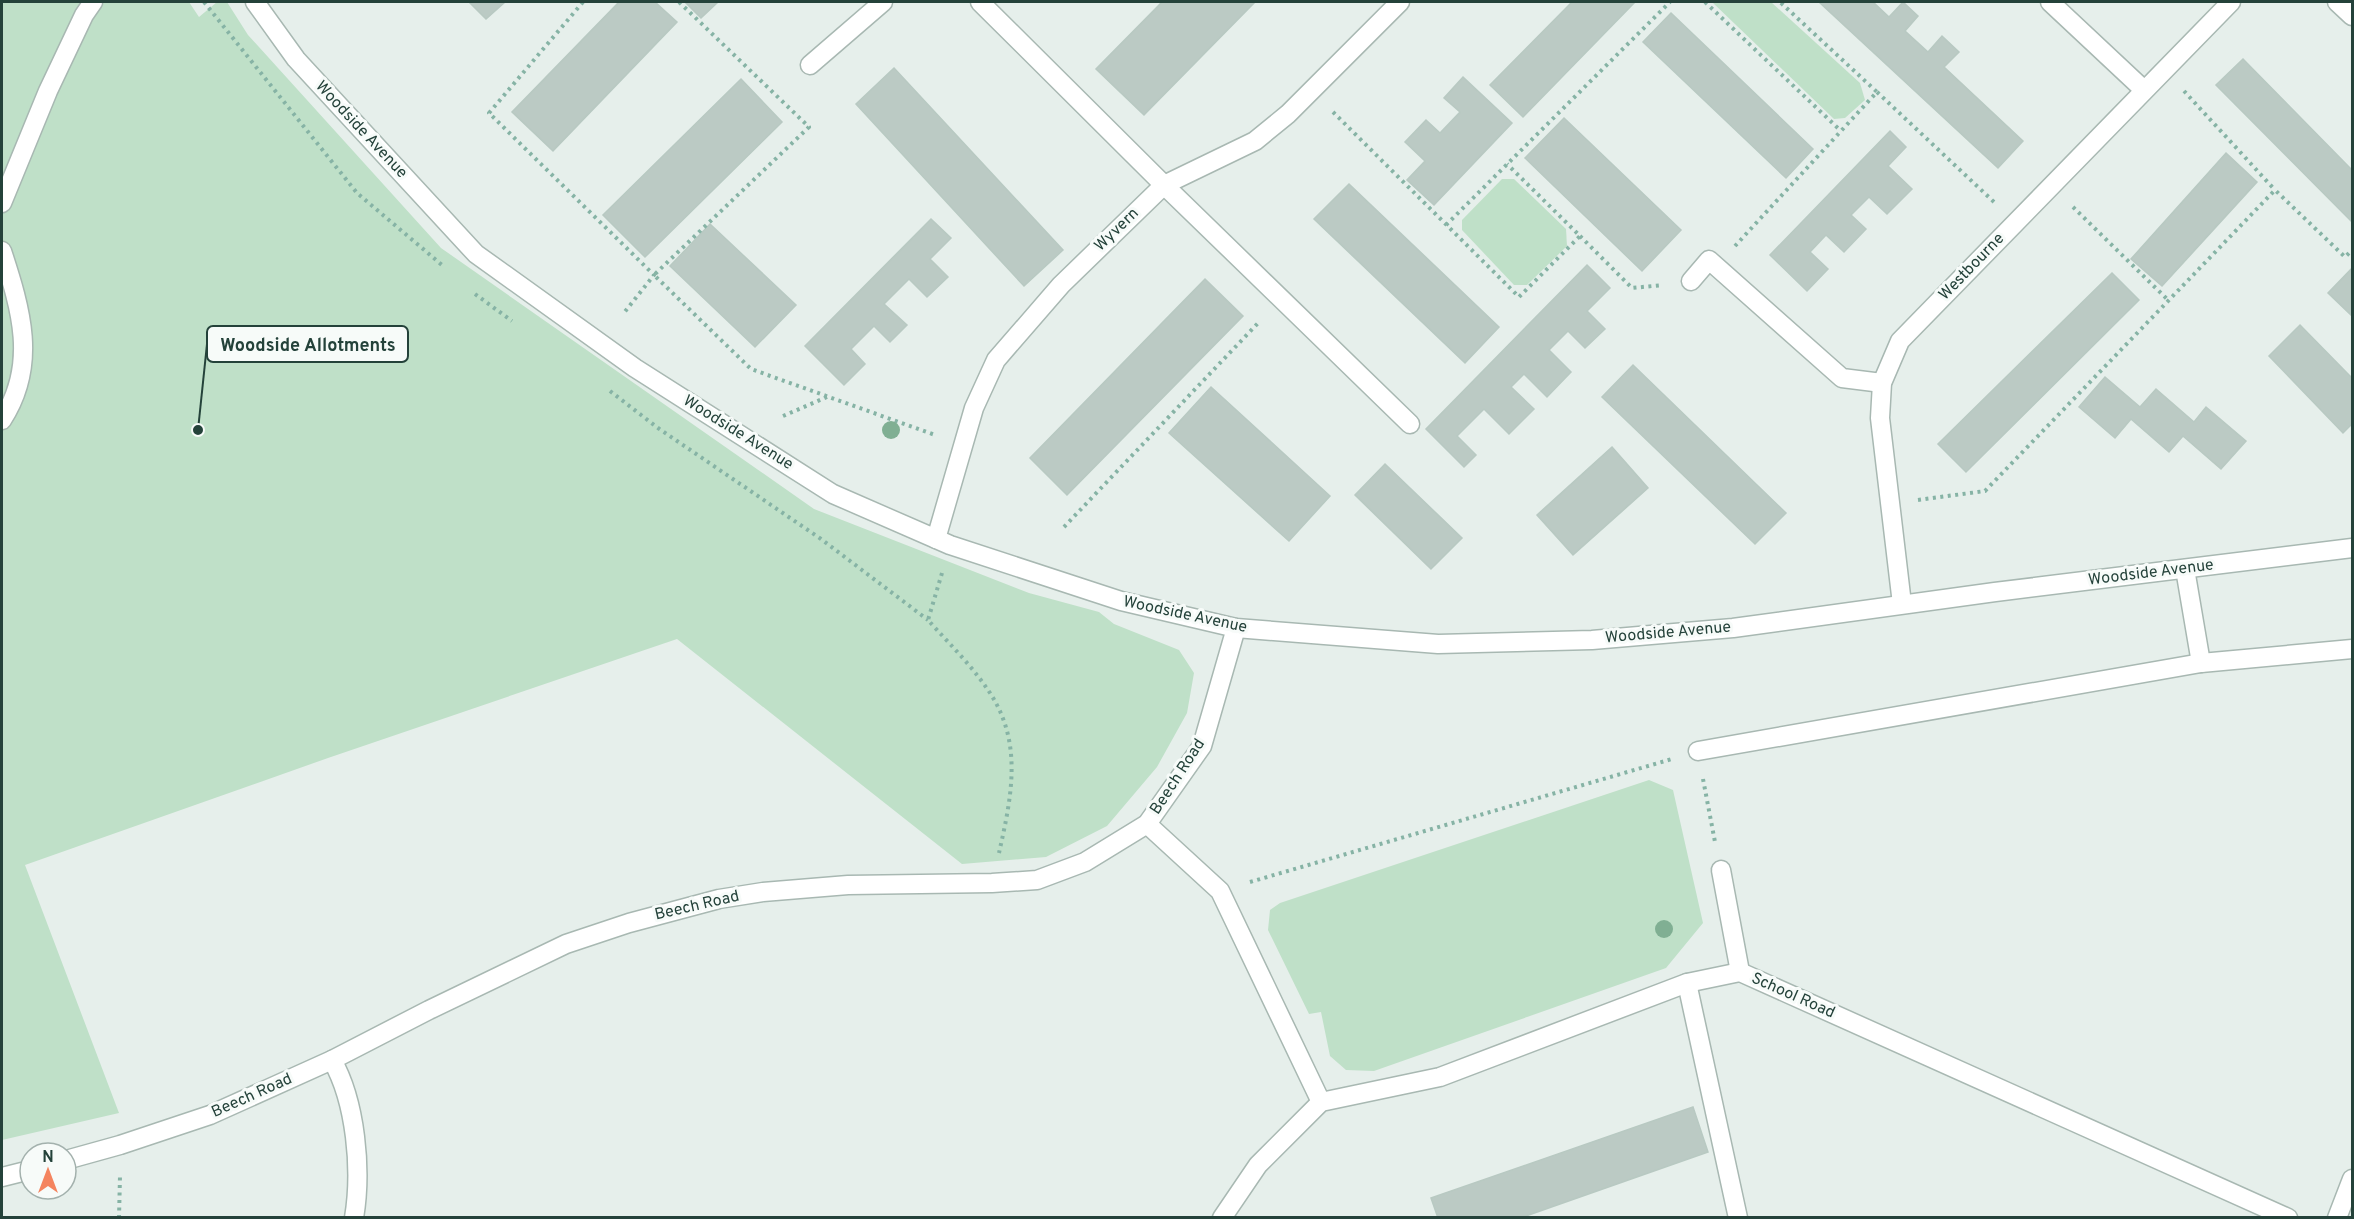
<svg xmlns="http://www.w3.org/2000/svg" width="2354" height="1219" font-family="Overpass,sans-serif">
	<style>
		.green { fill: #bfe0c8 }
		.building { fill: #bbcac4; stroke: #b8c9c2; stroke-width: 1.5 }
		.lines { fill: none; stroke-linecap: round; stroke-linejoin: round }
		.service-casing { stroke: #a8b8b2; stroke-width: 21 }
		.minor-casing { stroke: #a8b8b2; stroke-width: 21 }
		.tertiary-casing { stroke: #a8b8b2; stroke-width: 21 }
		.path { stroke: #86b3a5; stroke-width: 4; stroke-dasharray: 3 4.5; stroke-linecap: butt }
		.service { stroke: #fff; stroke-width: 18 }
		.minor { stroke: #fff; stroke-width: 18 }
		.tertiary { stroke: #fff; stroke-width: 18 }
		.tree { fill: #80af93 }
		.labels { text-anchor: middle; dominant-baseline: central; stroke-width: 6; stroke-linejoin: round; paint-order: stroke }
		.street-label { font-size: 16px; fill: #24423a; stroke: #f7fbf9 }
		.leader { fill: none; stroke: #24423a; stroke-width: 2 }
		.callout-dot { fill: #24423a; stroke: #f7fbf9; stroke-width: 2 }
		.callout { fill: #f7fbf9; stroke: #24423a; stroke-width: 2 }
		.callout-label { font-size: 18px; text-anchor: middle; font-weight: bold; fill: #24423a }
	</style>
	<rect width="100%" height="100%" fill="#e6efeb"/>
	<g class="green">
		<path d="M2 2H189L199 17 217 2H227L248 35 441 248 814 509 1029 593 1099 612 1114 624 1179 650 1194 673 1187 713 1157 767 1107 826 1046 857 962 864 677 639 328 758 25 865 119 1113 2 1140Z"/>
		<path d="M1712 2H1771L1860 83 1865 100 1845 118 1834 119Z"/>
		<path d="M1502 179H1514L1566 229 1567 246 1527 285H1514L1462 230V220Z"/>
		<path d="M1649 780 1673 790 1703 923 1666 968 1374 1071 1346 1070 1330 1056 1321 1012 1309 1014 1268 930 1270 910 1280 903Z"/>
	</g>
	<g class="building">
		<path d="M469 2H505L486 19Z"/>
		<path d="M619 2H655L677 22 553 151 512 112Z"/>
		<path d="M685 2H718L701 18Z"/>
		<path d="M1162 2H1255L1144 115 1096 69Z"/>
		<path d="M1572 2H1635L1523 117 1490 85Z"/>
		<path d="M1819 2H1873L1889 17 1903 2 1918 16 1905 31 1928 52 1942 36 1959 52 1944 67 2023 141 1998 168Z"/>
		<path d="M1671 13 1813 149 1786 178 1643 42Z"/>
		<path d="M2243 59 2352 170V222L2216 85Z"/>
		<path d="M894 68 1063 250 1024 286 856 104Z"/>
		<path d="M1463 77 1512 123 1434 205 1407 180 1425 161 1405 142 1426 120 1440 133 1460 112 1444 98Z"/>
		<path d="M741 79 782 122 645 257 603 215Z"/>
		<path d="M1564 118 1681 230 1642 271 1525 158Z"/>
		<path d="M1890 131 1906 147 1888 166 1912 189 1887 214 1869 197 1851 215 1866 229 1844 252 1826 235 1810 252 1828 269 1807 291 1770 255Z"/>
		<path d="M2226 153 2257 182 2162 286 2131 259Z"/>
		<path d="M1349 184 1499 327 1465 363 1314 219Z"/>
		<path d="M931 219 951 238 930 259 948 277 927 297 909 279 884 304 907 325 890 342 874 326 851 349 865 364 844 385 805 346Z"/>
		<path d="M710 224 796 305 755 347 670 266Z"/>
		<path d="M1587 265 1610 288 1587 311 1605 329 1585 348 1568 331 1549 350 1571 372 1547 397 1524 374 1511 387 1534 409 1509 434 1484 409 1457 436 1476 455 1464 467 1426 429Z"/>
		<path d="M2352 268V316L2328 293Z"/>
		<path d="M2112 273 2139 300 1966 472 1938 444Z"/>
		<path d="M1205 279 1243 316 1067 495 1030 458Z"/>
		<path d="M2300 325 2352 378V424L2343 433 2269 356Z"/>
		<path d="M1633 365 1786 513 1755 544 1602 397Z"/>
		<path d="M2105 377 2140 407 2156 389 2194 422 2206 407 2246 441 2221 469 2183 436 2169 452 2131 419 2115 438 2079 407Z"/>
		<path d="M1211 387 1330 496 1289 541 1169 433Z"/>
		<path d="M1612 447 1648 488 1573 555 1537 515Z"/>
		<path d="M1385 464 1462 538 1431 569 1355 495Z"/>
		<path d="M1693 1107 1708 1152 1520 1218H1438L1431 1198Z"/>
	</g>
	<g class="lines">
		<g class="service-casing">
			<g id="service">
				<path d="M2 203 48 91 84 15 93 2"/>
				<path d="M2 251C21 309 38 365 2 420"/>
				<path d="M1687 983 1738 1218"/>
				<path d="M2337 1218 2352 1179"/>
			</g>
		</g>
		<g class="minor-casing">
			<g id="minor">
				<path d="M980 2 1164 185 1410 424"/>
				<path d="M2050 2 2144 90"/>
				<path d="M2337 2 2352 16"/>
				<path d="M810 65 883 2"/>
				<path d="M1691 281 1709 260 1842 378 1882 383"/>
				<path d="M936 539 974 408 996 360 1061 285 1164 185 1255 141 1288 114 1400 2"/>
				<path d="M2185 569 2201 663"/>
				<path d="M1902 604 1880 418 1882 383 1900 341 2231 2"/>
				<path d="M1698 751 2201 663 2352 649"/>
				<path d="M1147 824 1220 891 1321 1102"/>
				<path d="M1721 870 1740 972"/>
				<path d="M332 1060C356 1102 362 1170 354 1218"/>
				<path d="M66 1160 120 1145 210 1115 332 1060 429 1010 566 944 629 923 719 899 763 892 848 885 992 883 1037 880 1085 862 1147 824 1202 746 1236 628"/>
				<path d="M2 1177 30 1170"/>
				<path d="M1222 1218 1258 1165 1321 1102 1440 1077 1687 983 1740 972 2288 1218"/>
			</g>
		</g>
		<g class="tertiary-casing">
			<path id="tertiary" d="M255 2 296 59 476 254 635 368 833 494 950 545 1121 601 1236 628 1438 644 1592 640 1733 628 1995 592 2352 548"/>
		</g>
		<g class="path">
			<path d="M204 2 357 193 442 265"/>
			<path d="M583 2 489 113 654 275 623 314"/>
			<path d="M679 2 809 127 654 275 751 369 935 435"/>
			<path d="M1705 2 1841 131"/>
			<path d="M2184 91 2275 190"/>
			<path d="M1877 92 1994 202"/>
			<path d="M1333 112 1519 297 1580 236 1507 164"/>
			<path d="M2073 207 2168 300"/>
			<path d="M1446 225 1670 2"/>
			<path d="M1580 236 1632 288 1663 285"/>
			<path d="M1735 246 1877 92 1780 2"/>
			<path d="M475 294 512 321"/>
			<path d="M610 391 658 428 821 539 928 620"/>
			<path d="M783 416 827 397"/>
			<path d="M1918 500 1985 491 2275 190 2345 257 2352 250"/>
			<path d="M1064 527 1260 321"/>
			<path d="M942 573 928 620C952 647 989 682 1002 716 1020 760 1009 808 999 853"/>
			<path d="M1703 779 1715 842"/>
			<path d="M1250 882 1672 759"/>
			<path d="M119 1218 120 1176"/>
		</g>
		<use href="#service" class="service"/>
		<use href="#minor" class="minor"/>
		<use href="#tertiary" class="tertiary"/>
	</g>
	<g class="tree">
		<circle cx="891" cy="430" r="9"/>
		<circle cx="1664" cy="929" r="9"/>
	</g>
	<g class="labels">
		<g class="street-label">
			<text transform="translate(361 130) rotate(47)">Woodside Avenue</text>
			<text transform="translate(1117 230) rotate(-44)">Wyvern</text>
			<text transform="translate(1972 267) rotate(-46)">Westbourne</text>
			<text transform="translate(738 433) rotate(32)">Woodside Avenue</text>
			<text transform="translate(2151 573) rotate(-7)">Woodside Avenue</text>
			<text transform="translate(1185 615) rotate(12)">Woodside Avenue</text>
			<text transform="translate(1668 633) rotate(-5)">Woodside Avenue</text>
			<text transform="translate(1178 777) rotate(-57)">Beech Road</text>
			<text transform="translate(697 906) rotate(-13)">Beech Road</text>
			<text transform="translate(1793 996) rotate(24)">School Road</text>
			<text transform="translate(252 1096) rotate(-24)">Beech Road</text>
		</g>
	</g>
	<path class="leader" d="M198 430L207 344"/>
	<circle class="callout-dot" cx="198" cy="430" r="6"/>
	<rect class="callout" x="207" y="326" width="201" height="36" rx="6"/>
	<g class="callout-label">
		<text x="308" y="351">Woodside Allotments</text>
	</g>
	<rect width="2354" height="1219" fill="none" stroke="#24423a" stroke-width="6"/>
	<g transform="translate(48 1171)"><circle r="28" fill="#f7fbf9" stroke="#a3b1ad" stroke-width="1.5"/>
	<path d="M0-4.5L10 22L0 15L-10 22Z" fill="#f4845f"/>
	<text y="-9" font-size="16" font-weight="bold" text-anchor="middle" fill="#24423a">N</text>
	</g>
</svg>
